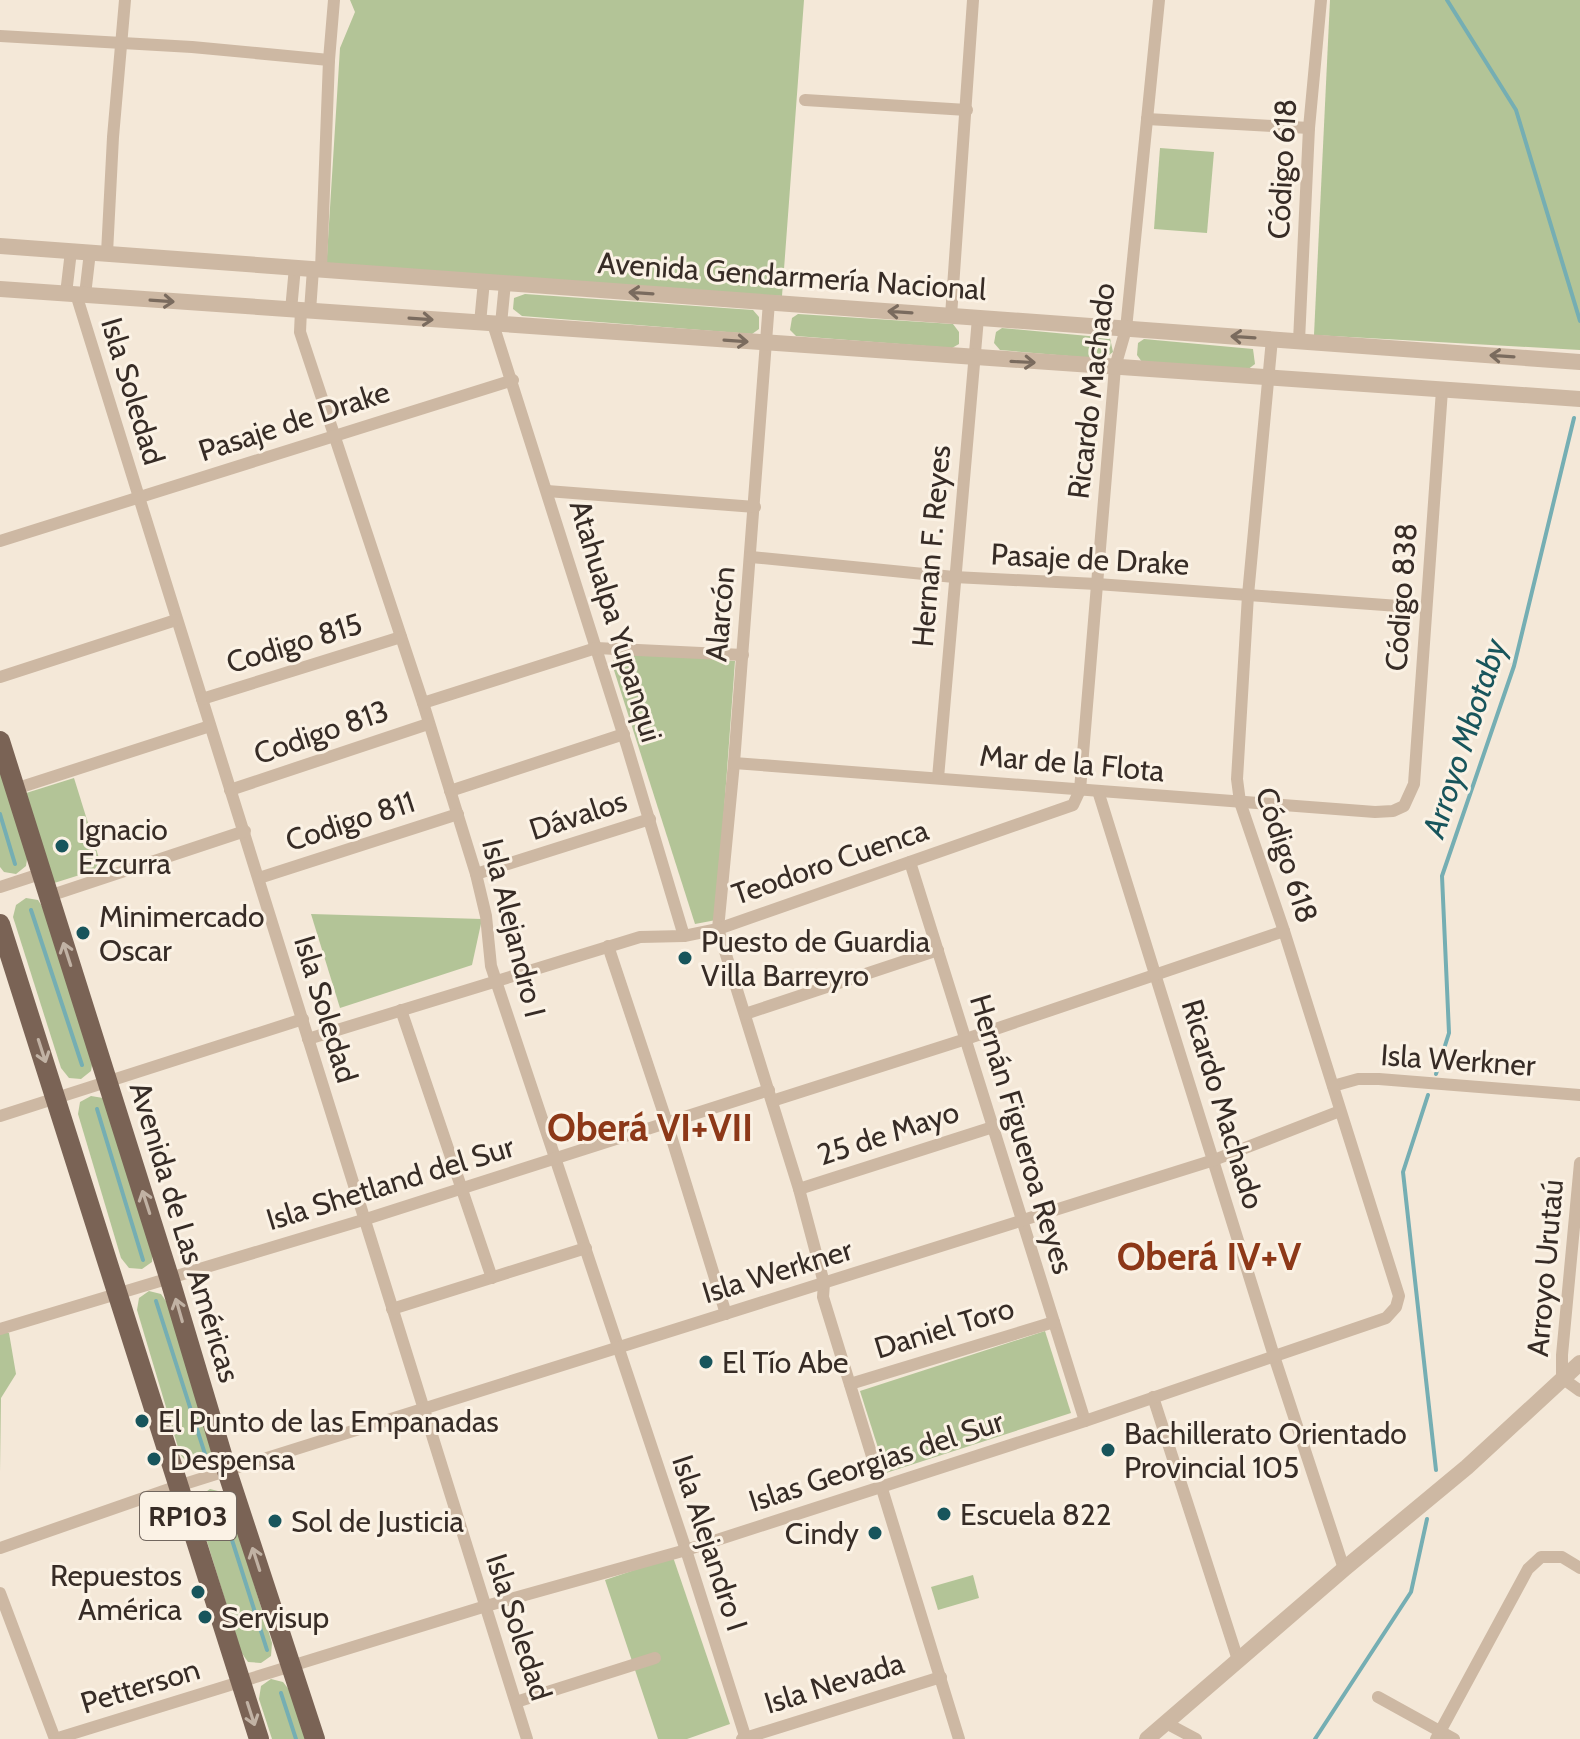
<svg xmlns="http://www.w3.org/2000/svg" width="1580" height="1739" font-family="Cabin,sans-serif">
	<style>
		.green { fill: #b3c497 }
		.lines { fill: none; stroke-linecap: round; stroke-linejoin: round }
		.stream { stroke: #75aeb3; stroke-width: 4 }
		.minor { stroke: #cdb8a3; stroke-width: 12 }
		.tertiary { stroke: #cdb8a3; stroke-width: 16 }
		.primary { stroke: #7a6355; stroke-width: 20 }
		.oneway { stroke: #7a6b5e }
		.oneway2 { stroke: #c1b2a4 }
		.poi-dot { fill: #18555c; stroke: #fbf2e5; stroke-width: 3 }
		.labels { text-anchor: middle; dominant-baseline: central; stroke-width: 6; stroke-linejoin: round; paint-order: stroke }
		.shield { fill: #fbf2e5; stroke: #72675f; stroke-width: 2 }
		.shield-label { font-size: 28px; font-weight: bold; fill: #372c26 }
		.street-label { font-size: 30px; fill: #372c26; stroke: #fbf2e5 }
		.poi-label { font-size: 30px; fill: #372c26; stroke: #fbf2e5; text-anchor: start }
		.water-label { font-size: 32px; font-style: italic; fill: #18555c; stroke: #fbf2e5 }
		.district-label { font-size: 38px; font-weight: bold; fill: #8d3818; stroke: #fbf2e5 }
	</style>
	<rect width="100%" height="100%" fill="#f4e8d8"/>
	<g class="green">
		<path d="M350 0H804L782 296 326 272 340 48 355 12Z"/>
		<path d="M1330 0H1580V350L1314 335Z"/>
		<path d="M1160 148 1214 152 1207 233 1154 229Z"/>
		<path d="M525 294 753 310 759 317V329L752 334 522 316 513 309 514 298Z"/>
		<path d="M798 314 953 324 959 332V344L952 348 796 336 790 330 792 318Z"/>
		<path d="M1002 328 1110 338 1113 352 1104 359 1000 350 994 343 996 332Z"/>
		<path d="M1144 339 1253 349 1255 364 1247 370 1142 362 1137 355 1138 343Z"/>
		<path d="M618 651 735 661 716 920 695 924 612 664Z"/>
		<path d="M0 763 28 853 26 866 16 874 4 872 0 867Z"/>
		<path d="M74 778 102 868 51 884 23 794Z"/>
		<path d="M26 898 38 900 45 911 93 1059 91 1071 81 1079 69 1078 61 1068 13 917 16 905Z"/>
		<path d="M311 914 482 919 472 965 340 1008Z"/>
		<path d="M91 1096 103 1098 153 1249 152 1262 142 1269 129 1268 121 1258 78 1114 80 1102Z"/>
		<path d="M149 1291 161 1294 168 1304 212 1445 210 1458 200 1465 188 1464 180 1454 137 1310 139 1298Z"/>
		<path d="M1045 1331 1071 1413 886 1473 860 1391Z"/>
		<path d="M0 1332 9 1333 16 1374 1 1398 0 1472Z"/>
		<path d="M210 1489 222 1492 229 1502 272 1643 271 1656 261 1663 248 1662 241 1652 197 1509 200 1496Z"/>
		<path d="M673 1557 730 1724 687 1739H658L605 1580Z"/>
		<path d="M973 1575 979 1598 938 1610 931 1587Z"/>
		<path d="M271 1679 283 1682 291 1692 306 1739H272L259 1699 261 1686Z"/>
	</g>
	<g class="lines">
		<g class="stream">
			<path d="M1447 0 1516 110 1580 321"/>
			<path d="M0 814 15 864"/>
			<path d="M31 910 82 1065"/>
			<path d="M1436 1074 1449 1033 1442 876 1514 666 1574 418"/>
			<path d="M1428 1095 1403 1172 1436 1470"/>
			<path d="M97 1109 143 1260"/>
			<path d="M156 1301 205 1454"/>
			<path d="M218 1496 267 1650"/>
			<path d="M281 1693 296 1739"/>
			<path d="M1315 1739 1411 1592 1427 1519"/>
		</g>
		<g class="minor">
			<path d="M0 36 192 47 329 60 321 269"/>
			<path d="M329 60 334 0"/>
			<path d="M805 100 967 110"/>
			<path d="M1147 119 1309 128"/>
			<path d="M107 253 113 137 125 0"/>
			<path d="M66 294 71 251"/>
			<path d="M76 294C225 776 377 1257 527 1739"/>
			<path d="M85 295 90 252"/>
			<path d="M769 302 734 763 718 929 799 1189 824 1283 823 1297 959 1739"/>
			<path d="M291 310 295 267"/>
			<path d="M301 310 300 332 423 703 476 874 486 916 491 966 686 1550 746 1739"/>
			<path d="M310 311 313 269"/>
			<path d="M951 316 973 0"/>
			<path d="M480 323 484 281"/>
			<path d="M493 324 627 746 684 936"/>
			<path d="M501 324 505 283"/>
			<path d="M1299 341 1309 128 1321 0"/>
			<path d="M547 491 755 507"/>
			<path d="M0 541 513 380"/>
			<path d="M751 557 954 577 1097 584 1426 608"/>
			<path d="M0 677 176 620"/>
			<path d="M202 699 401 637"/>
			<path d="M423 703 596 648 743 655"/>
			<path d="M734 763 1375 812 1393 811 1404 806 1414 784 1442 390"/>
			<path d="M938 778 978 318"/>
			<path d="M15 789 210 726"/>
			<path d="M230 790 428 724"/>
			<path d="M450 791 624 734"/>
			<path d="M1098 791 1274 1356 1344 1569"/>
			<path d="M910 862 1085 1421"/>
			<path d="M476 874 650 819"/>
			<path d="M259 878 458 814"/>
			<path d="M0 887 40 874"/>
			<path d="M49 896 245 831"/>
			<path d="M608 946 667 1123 726 1314"/>
			<path d="M401 1010 492 1278"/>
			<path d="M745 1014 938 950"/>
			<path d="M308 1039 640 937 684 936 718 929 1073 805 1080 790 1115 367 1126 329 1159 0"/>
			<path d="M1333 1086 1358 1079H1379L1580 1095"/>
			<path d="M772 1101 966 1039 1284 931"/>
			<path d="M0 1116 303 1019"/>
			<path d="M1580 1163 1562 1355V1378L1580 1391"/>
			<path d="M799 1189 993 1127"/>
			<path d="M392 1309 586 1248"/>
			<path d="M0 1329 363 1220 769 1090"/>
			<path d="M850 1384 1054 1322"/>
			<path d="M1153 1397 1238 1660"/>
			<path d="M0 1548 178 1486 1214 1160 1340 1111"/>
			<path d="M0 1593 55 1739"/>
			<path d="M1378 1697 1454 1739"/>
			<path d="M516 1702 655 1658"/>
			<path d="M1166 1723 1196 1739"/>
			<path d="M55 1739 486 1606 686 1550 1085 1421 1386 1318 1396 1307 1399 1296 1284 931 1240 802 1237 779 1248 595 1272 339"/>
			<path d="M742 1739 941 1677"/>
			<path d="M1436 1739 1528 1569 1541 1557H1562L1580 1568"/>
		</g>
		<g class="tertiary">
			<path d="M0 246 1580 362"/>
			<path d="M0 289 1580 399"/>
			<path d="M1147 1739 1344 1569 1467 1467 1580 1363"/>
		</g>
		<g class="primary">
			<path d="M0 741 169 1277 227 1471 315 1739"/>
			<path d="M0 924 259 1739"/>
		</g>
	</g>
	<defs><path id="oneway-shaft" d="M-6 0H5M1.5-3L5.5 0L1.5 3" fill="none" stroke-width="1.6" stroke-linecap="round" stroke-linejoin="round" transform="scale(2)"/></defs>
	<g class="oneway">
		<use href="#oneway-shaft" transform="translate(641 293) rotate(-176)"/>
		<use href="#oneway-shaft" transform="translate(162 301) rotate(4)"/>
		<use href="#oneway-shaft" transform="translate(900 312) rotate(-176)"/>
		<use href="#oneway-shaft" transform="translate(421 319) rotate(4)"/>
		<use href="#oneway-shaft" transform="translate(1243 337) rotate(-176)"/>
		<use href="#oneway-shaft" transform="translate(736 341) rotate(4)"/>
		<use href="#oneway-shaft" transform="translate(1502 356) rotate(-176)"/>
		<use href="#oneway-shaft" transform="translate(1023 362) rotate(3)"/>
	</g>
	<g class="oneway2">
		<use href="#oneway-shaft" transform="translate(67 954) rotate(-108)"/>
		<use href="#oneway-shaft" transform="translate(42 1051) rotate(72)"/>
		<use href="#oneway-shaft" transform="translate(146 1202) rotate(-108)"/>
		<use href="#oneway-shaft" transform="translate(179 1310) rotate(-106)"/>
		<use href="#oneway-shaft" transform="translate(256 1559) rotate(-108)"/>
		<use href="#oneway-shaft" transform="translate(251 1714) rotate(72)"/>
	</g>
	<g class="poi-dot">
		<circle cx="62" cy="846" r="8"/>
		<circle cx="83" cy="933" r="8"/>
		<circle cx="685" cy="958" r="8"/>
		<circle cx="706" cy="1362" r="8"/>
		<circle cx="142" cy="1421" r="8"/>
		<circle cx="1108" cy="1450" r="8"/>
		<circle cx="154" cy="1459" r="8"/>
		<circle cx="944" cy="1514" r="8"/>
		<circle cx="275" cy="1521" r="8"/>
		<circle cx="875" cy="1533" r="8"/>
		<circle cx="198" cy="1592" r="8"/>
		<circle cx="205" cy="1617" r="8"/>
	</g>
	<g class="labels">
		<rect class="shield" x="140" y="1492" width="96" height="48" rx="6"/>
		<g class="shield-label">
			<text x="188" y="1516">RP103</text>
		</g>
		<g class="street-label">
			<text transform="translate(1282 169) rotate(-87)">Código 618</text>
			<text transform="translate(792 276) rotate(4)">Avenida Gendarmería Nacional</text>
			<text transform="translate(133 391) rotate(73)">Isla Soledad</text>
			<text transform="translate(1091 391) rotate(-83)">Ricardo Machado</text>
			<text transform="translate(294 421) rotate(-18)">Pasaje de Drake</text>
			<text transform="translate(931 546) rotate(-85)">Hernan F. Reyes</text>
			<text transform="translate(1090 559) rotate(3)">Pasaje de Drake</text>
			<text transform="translate(1401 597) rotate(-86)">Código 838</text>
			<text transform="translate(720 614) rotate(-85)">Alarcón</text>
			<text transform="translate(616 621) rotate(73)">Atahualpa Yupanqui</text>
			<text transform="translate(294 643) rotate(-17)">Codigo 815</text>
			<text transform="translate(321 732) rotate(-19)">Codigo 813</text>
			<text transform="translate(1072 763) rotate(5)">Mar de la Flota</text>
			<text transform="translate(578 815) rotate(-18)">Dávalos</text>
			<text transform="translate(350 821) rotate(-18)">Codigo 811</text>
			<text transform="translate(1287 855) rotate(72)">Código 618</text>
			<text transform="translate(830 862) rotate(-19)">Teodoro Cuenca</text>
			<text transform="translate(514 928) rotate(76)">Isla Alejandro I</text>
			<text transform="translate(326 1009) rotate(73)">Isla Soledad</text>
			<text transform="translate(1458 1060) rotate(4)">Isla Werkner</text>
			<text transform="translate(1223 1104) rotate(73)">Ricardo Machado</text>
			<text transform="translate(888 1133) rotate(-18)">25 de Mayo</text>
			<text transform="translate(1022 1134) rotate(73)">Hernán Figueroa Reyes</text>
			<text transform="translate(390 1183) rotate(-17)">Isla Shetland del Sur</text>
			<text transform="translate(185 1232) rotate(73)">Avenida de Las Américas</text>
			<text transform="translate(1545 1268) rotate(-85)">Arroyo Urutaú</text>
			<text transform="translate(777 1271) rotate(-17)">Isla Werkner</text>
			<text transform="translate(944 1328) rotate(-17)">Daniel Toro</text>
			<text transform="translate(876 1461) rotate(-18)">Islas Georgias del Sur</text>
			<text transform="translate(710 1543) rotate(72)">Isla Alejandro I</text>
			<text transform="translate(519 1627) rotate(72)">Isla Soledad</text>
			<text transform="translate(834 1683) rotate(-17)">Isla Nevada</text>
			<text transform="translate(140 1686) rotate(-17)">Petterson</text>
		</g>
		<g class="poi-label">
			<text x="78" y="829">Ignacio<tspan x="78" dy="34">Ezcurra</tspan></text>
			<text x="99" y="916">Minimercado<tspan x="99" dy="34">Oscar</tspan></text>
			<text x="701" y="941">Puesto de Guardia<tspan x="701" dy="34">Villa Barreyro</tspan></text>
			<text x="722" y="1362">El Tío Abe</text>
			<text x="158" y="1421">El Punto de las Empanadas</text>
			<text x="1124" y="1433">Bachillerato Orientado<tspan x="1124" dy="34">Provincial 105</tspan></text>
			<text x="170" y="1459">Despensa</text>
			<text x="960" y="1514">Escuela 822</text>
			<text x="291" y="1521">Sol de Justicia</text>
			<text x="859" y="1533" text-anchor="end">Cindy</text>
			<text x="182" y="1575" text-anchor="end">Repuestos<tspan x="182" dy="34">América</tspan></text>
			<text x="221" y="1617">Servisup</text>
		</g>
		<g class="water-label">
			<text transform="translate(1464 738) rotate(-72)">Arroyo Mbotaby</text>
		</g>
		<g class="district-label">
			<text x="650" y="1127">Oberá VI+VII</text>
			<text x="1209" y="1256">Oberá IV+V</text>
		</g>
	</g>
</svg>
